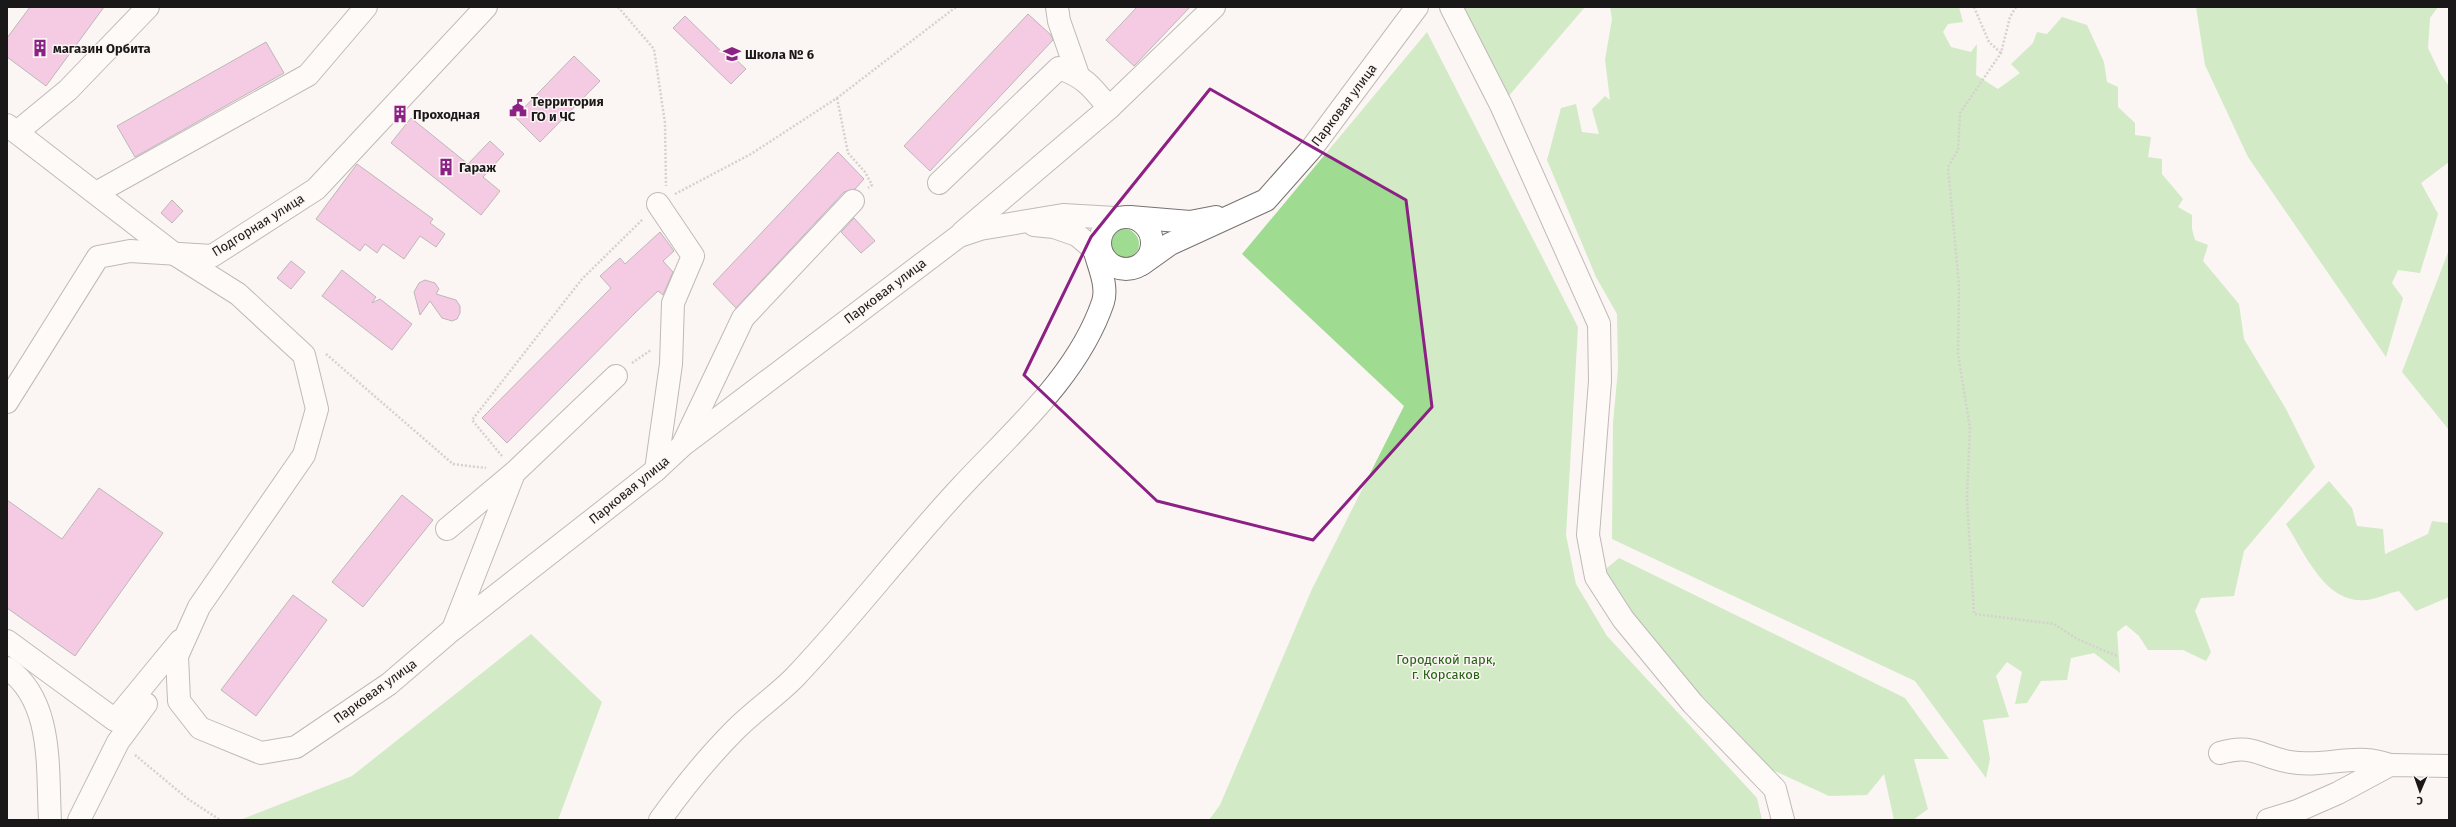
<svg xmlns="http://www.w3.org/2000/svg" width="2456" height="827" font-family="'Fira Sans',sans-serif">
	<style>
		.green { fill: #9fdb91 }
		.building { fill: #ee97d2; stroke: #6f6b6e }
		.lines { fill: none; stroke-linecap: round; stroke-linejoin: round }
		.minor-casing { stroke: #767270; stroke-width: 24 }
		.path { stroke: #a9a4a3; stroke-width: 2.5; stroke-dasharray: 2 2; stroke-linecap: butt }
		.minor { stroke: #fff; stroke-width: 22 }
		.marked { fill: none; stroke: #8b2085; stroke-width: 3; stroke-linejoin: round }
		.labels { text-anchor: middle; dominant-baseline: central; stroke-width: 3; stroke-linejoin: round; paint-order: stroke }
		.poi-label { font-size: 13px; font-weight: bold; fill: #1a1818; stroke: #fbf5f3; text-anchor: start }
		.street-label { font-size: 13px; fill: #1a1818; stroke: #fbf5f3 }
		.park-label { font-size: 13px; fill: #256213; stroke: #fbf5f3 }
	</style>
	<rect width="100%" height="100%" fill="#fbf5f3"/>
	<g class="green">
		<path d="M1453 7H1585L1501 105Z"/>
		<path d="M1610 7H1959L1963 22 1948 24 1943 32 1951 47 1971 52 1977 44 1976 75 1998 89 2020 73 2011 64 2033 43 2037 32 2047 34 2062 17 2087 25 2104 62 2107 82 2118 87V107L2135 123V135L2151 137 2148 157 2162 159V174L2183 199 2178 207 2192 215V229L2195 240 2208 245 2203 261 2239 304 2244 339 2286 409 2315 467 2244 551 2234 596 2201 598 2195 611 2211 652 2206 661 2183 650H2148L2139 636 2126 625 2117 632 2120 673 2094 653 2071 658 2067 680 2041 681 2027 703 2015 704 2022 672 2007 662 1996 676 2009 717 1983 720 1990 759 1986 778 1915 681 1612 539 1613 423 1618 369 1617 314 1596 277 1547 160 1561 108 1576 104 1582 132 1599 134 1592 109 1605 96 1610 100 1605 60 1612 19Z"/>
		<path d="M2196 7H2438L2430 18 2428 48 2440 73 2449 86V162L2421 183 2438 214 2420 273 2398 270 2392 283 2403 298 2386 357 2248 157 2205 65Z"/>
		<path d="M1427 32 1578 327 1566 535 1576 584 1607 636 1757 798 1762 820H1209L1220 805 1312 589 1404 406 1242 254Z"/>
		<circle cx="1124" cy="244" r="15"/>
		<path d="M2449 250V430L2402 372Z"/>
		<path d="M2329 481 2352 508 2357 526 2383 529 2385 554 2428 534 2432 521 2449 523V597L2416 611 2399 591C2388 593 2377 599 2366 600 2325 604 2305 553 2286 524Z"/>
		<path d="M1619 558 1905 698 1949 759H1914L1928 809 1913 820H1894L1884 774 1867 795 1829 796 1740 755 1596 577Z"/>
		<path d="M531 634 602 702 558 820H240L352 776Z"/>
	</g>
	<g class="building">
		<path d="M30 7H104L46 86 7 57V38Z"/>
		<path d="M1137 7H1190L1134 66 1106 40Z"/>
		<path d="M1028 14 1051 35 1053 40 930 171 904 146Z"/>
		<path d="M685 16 727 57 730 54 746 69 731 84 673 28Z"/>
		<path d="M266 42 284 73 135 157 117 126Z"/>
		<path d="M574 56 600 81 540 142 515 117Z"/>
		<path d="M411 118 468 164 490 141 504 154 483 177 500 191 481 215 391 143Z"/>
		<path d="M838 152 864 179 855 189 844 192 736 308 713 284Z"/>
		<path d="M357 164 433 219 430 223 445 234 436 247 420 236 404 259 383 244 377 253 365 244 360 251 316 219Z"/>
		<path d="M172 200 183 211 172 223 161 213Z"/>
		<path d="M854 218 875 241 861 253 841 232Z"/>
		<path d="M660 232 674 251 663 261 673 272 663 295 658 291 635 313 507 443 482 418 611 288 600 276 620 258 625 264Z"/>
		<path d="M291 261 305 272 291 289 277 278Z"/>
		<path d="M342 270 376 297 372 303 380 299 412 324 392 350 322 296Z"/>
		<path d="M425 280 435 283 439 289 436 294 456 300 460 306V313L457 319 452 321 442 318 430 301 420 315 414 292 419 283Z"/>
		<path d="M99 488 163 533 75 656 7 608V500L62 539Z"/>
		<path d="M402 495 433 520 363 607 332 582Z"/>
		<path d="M293 595 327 620 256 716 221 690Z"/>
	</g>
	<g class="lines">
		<g class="minor-casing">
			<g id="minor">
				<path d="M1057 7 1059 21 1078 75"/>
				<path d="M1451 7 1501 105 1599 324 1600 381 1588 535 1596 577 1623 619 1693 704 1775 789 1783 820"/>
				<path d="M7 125 173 253 238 294 304 355 317 409 304 455 199 607 177 656 179 701 200 728 261 753 296 747 389 684 452 630 656 470 683 445 959 236 980 229 1063 215 1115 218"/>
				<path d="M17 132 68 90 148 7"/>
				<path d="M939 183 1059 68C1085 77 1092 87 1109 108"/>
				<path d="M96 193 308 75 366 7"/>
				<path d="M1130 217 1190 222 1216 217"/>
				<circle cx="1126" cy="243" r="26"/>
				<path d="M1034 225 1054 227 1077 235 1102 256"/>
				<path d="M963 232 1109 108 1214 7"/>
				<path d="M1142 264 1170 244 1266 200 1312 148 1417 7"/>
				<path d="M7 402 98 257 130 251 212 256 316 189 486 7"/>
				<path d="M684 442 743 318 853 201"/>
				<path d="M656 470 671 364 673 303 693 256 658 204"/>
				<path d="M447 529 515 472 616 376"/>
				<path d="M453 629 514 473"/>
				<path d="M7 641 115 720 180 641"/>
				<path d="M7 668C54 701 47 769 50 820"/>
				<path d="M2220 753C2254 743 2260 757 2290 762 2316 767 2342 758 2367 760 2374 760 2383 763 2390 765"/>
				<path d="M79 820 118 742 146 704"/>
				<path d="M660 820C683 788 708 757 736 729 754 711 776 696 794 678 853 616 904 548 962 486 1013 431 1078 376 1103 302 1108 286 1099 267 1095 252"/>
				<path d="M2268 820 2297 811 2338 793 2390 765 2449 766"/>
			</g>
		</g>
		<g class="path">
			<path d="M618 7 654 49 665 123 666 186"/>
			<path d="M1974 7 1989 42 2001 53"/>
			<path d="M2016 7 2010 17 2001 53 1960 113 1958 150 1948 167 1959 285 1958 354 1970 428 1967 498 1974 614 2054 624 2077 639 2117 656"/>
			<path d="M837 98 848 153 865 172 872 185 868 188"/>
			<path d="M675 194 751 154 837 98 956 7"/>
			<path d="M326 354 453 464 486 468"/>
			<path d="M632 363 651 350"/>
			<path d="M502 456 472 420 582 279 643 219"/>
			<path d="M135 755 188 799 220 820"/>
		</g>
		<use href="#minor" class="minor"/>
	</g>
	<path d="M0 0H2456V827H0ZM1210 89 1406 200 1432 407 1313 540 1157 501 1024 375 1091 237Z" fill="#fbf5f3" fill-opacity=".55" fill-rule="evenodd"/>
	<path class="marked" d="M1210 89 1406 200 1432 407 1313 540 1157 501 1024 375 1091 237Z"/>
	<defs>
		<g id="building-bare" transform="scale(1.38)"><path d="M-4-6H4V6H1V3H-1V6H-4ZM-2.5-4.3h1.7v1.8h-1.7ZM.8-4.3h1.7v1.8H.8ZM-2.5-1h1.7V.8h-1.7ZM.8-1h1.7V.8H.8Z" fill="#8b2085" stroke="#fbf5f3" stroke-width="2.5" paint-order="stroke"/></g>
		<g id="school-bare" transform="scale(1.38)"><path d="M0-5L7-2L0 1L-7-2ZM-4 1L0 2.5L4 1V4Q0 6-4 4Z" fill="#8b2085" stroke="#fbf5f3" stroke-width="2.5" paint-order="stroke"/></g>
		<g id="civic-bare" transform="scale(1.38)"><path d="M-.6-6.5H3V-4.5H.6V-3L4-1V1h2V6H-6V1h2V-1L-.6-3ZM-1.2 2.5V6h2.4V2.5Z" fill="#8b2085" stroke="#fbf5f3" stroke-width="2.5" paint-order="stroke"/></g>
	</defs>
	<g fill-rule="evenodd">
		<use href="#building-bare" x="40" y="48"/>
		<use href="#school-bare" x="732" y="54"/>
		<use href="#civic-bare" x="518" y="108"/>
		<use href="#building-bare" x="400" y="114"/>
		<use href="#building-bare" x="446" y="167"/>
	</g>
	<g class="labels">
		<g class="poi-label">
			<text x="53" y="48">магазин Орбита</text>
			<text x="745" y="54">Школа № 6</text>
			<text x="531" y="101">Территория<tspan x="531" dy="15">ГО и ЧС</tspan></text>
			<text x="413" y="114">Проходная</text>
			<text x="459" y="167">Гараж</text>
		</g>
		<g class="street-label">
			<text transform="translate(1344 105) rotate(-53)">Парковая улица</text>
			<text transform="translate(258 225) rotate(-32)">Подгорная улица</text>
			<text transform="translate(885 291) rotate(-37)">Парковая улица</text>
			<text transform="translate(629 490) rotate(-39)">Парковая улица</text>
			<text transform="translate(375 691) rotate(-36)">Парковая улица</text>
		</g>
		<g class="park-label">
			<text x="1446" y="659">Городской парк,<tspan x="1446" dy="15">г. Корсаков</tspan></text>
		</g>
	</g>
	<rect width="2456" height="827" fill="none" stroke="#1a1818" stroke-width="16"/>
	<g transform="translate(2420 791) rotate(182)" stroke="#fbf5f3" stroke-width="3" paint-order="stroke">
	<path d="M0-3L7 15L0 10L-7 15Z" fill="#1a1818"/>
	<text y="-6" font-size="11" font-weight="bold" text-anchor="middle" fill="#1a1818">С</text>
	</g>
</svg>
